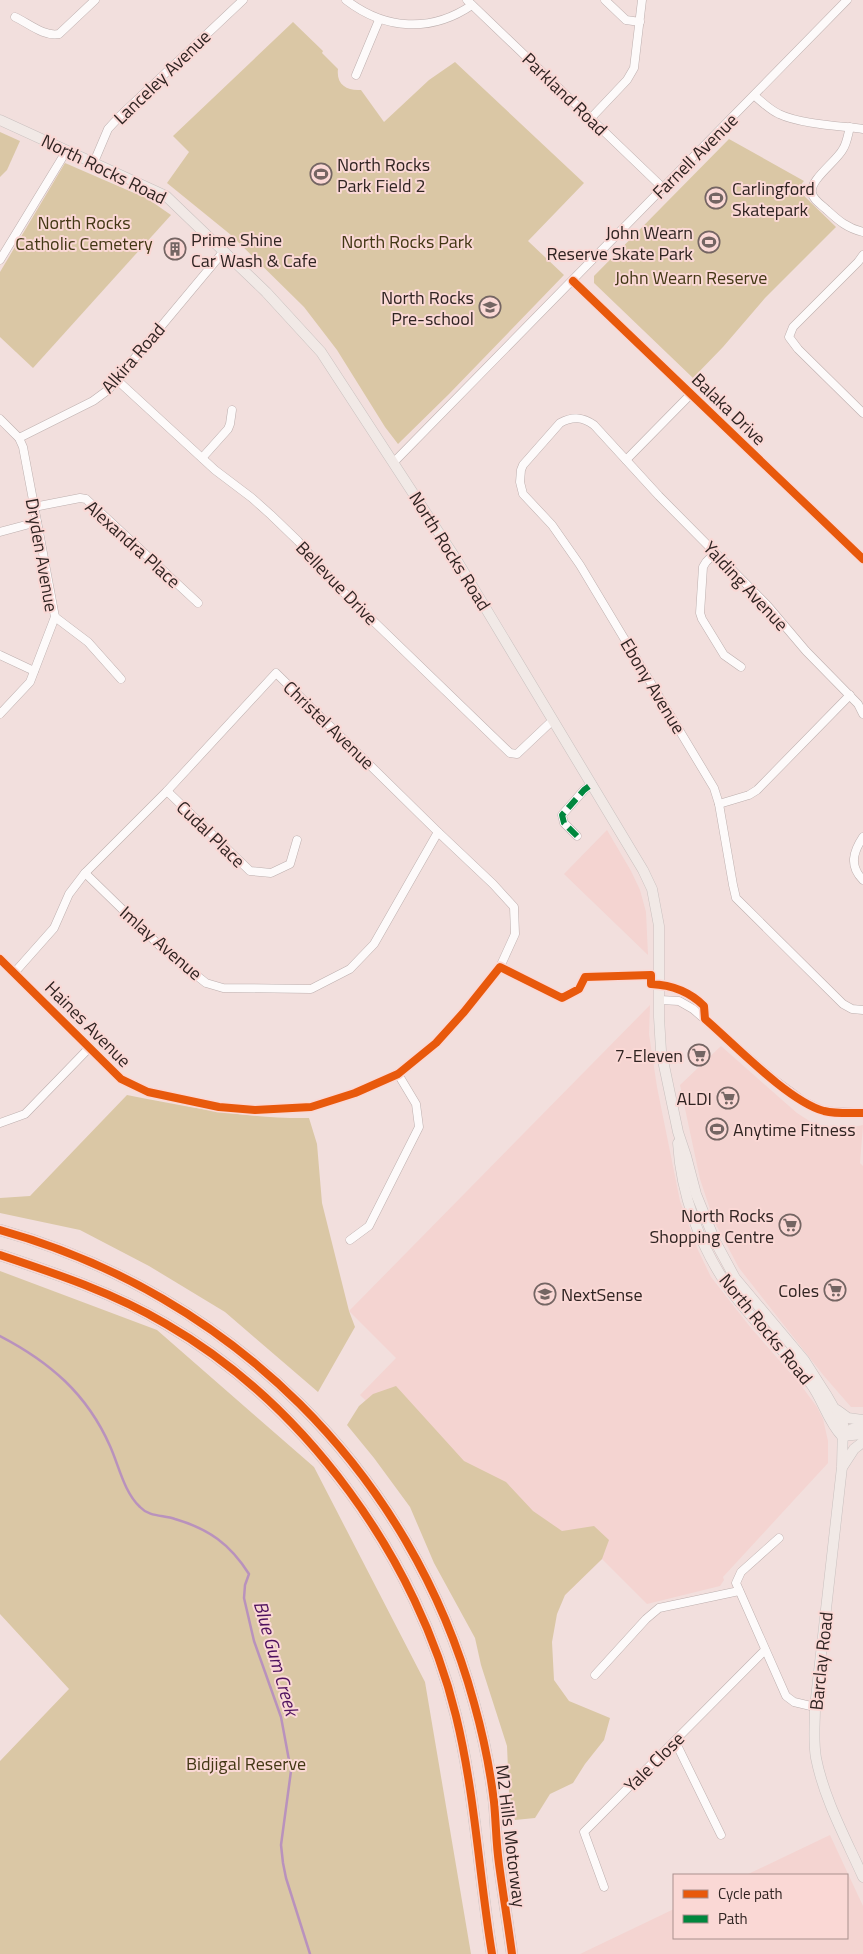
<svg xmlns="http://www.w3.org/2000/svg" width="863" height="1954" font-family="'Titillium Web',sans-serif">
	<style>
		.built { fill: #f4d4d1 }
		.green { fill: #dac7a5 }
		.lines { fill: none; stroke-linecap: round; stroke-linejoin: round }
		.stream { stroke: #b992bd; stroke-width: 2.5 }
		.minor-casing { stroke: #bdafae; stroke-width: 9 }
		.major-casing { stroke: #c9c0bf; stroke-width: 11 }
		.highway-casing { stroke: #c9c0bf; stroke-width: 12 }
		.minor { stroke: #fdfafa; stroke-width: 8 }
		.major { stroke: #f1e9e6; stroke-width: 10 }
		.highway { stroke: #e8ded9; stroke-width: 11 }
		.quiet { stroke: #00873e; stroke-width: 6; stroke-dasharray: 12 6; stroke-linecap: butt }
		.cycleway-casing { stroke: #fad8d5; stroke-width: 11 }
		.cycleway { stroke: #e8590c; stroke-width: 8 }
		.labels { text-anchor: middle; dominant-baseline: central; stroke-width: 4; stroke-linejoin: round; paint-order: stroke }
		.street-label { font-size: 18px; fill: #302422; stroke: #fad8d5 }
		.poi-label { font-size: 18px; fill: #302422; stroke: #fad8d5; text-anchor: end }
		.park-label { font-size: 18px; fill: #423714; stroke: #fad8d5 }
		.water-label { font-size: 19px; font-style: italic; fill: #4e105e; stroke: #fad8d5 }
	</style>
	<rect width="100%" height="100%" fill="#f2dfdd"/>
	<g class="built">
		<path d="M607 830 631 871 640 890 646 912 648 955 564 874Z"/>
		<path d="M650 1005 649 1034 657 1087 680 1201 698 1250 711 1277 751 1328 800 1384 817 1407 823 1419 828 1441V1463L723 1577 724 1580 720 1586 647 1604 602 1559 565 1595 360 1395 396 1358 349 1311Z"/>
		<path d="M721 1046 797 1113 811 1122 824 1126 844 1129 863 1125 860 1163 863 1166V1407H851L824 1376 739 1268 714 1221 700 1179 680 1085Z"/>
		<path d="M830 1835 863 1906V1954H580L674 1909V1938H847V1875H746Z"/>
	</g>
	<g class="green">
		<path d="M293 22 323 51 322 53 338 69C336 85 347 91 361 90L384 122 429 80 455 62 584 183 528 241 564 275 449 394 398 444 385 427 337 350 304 307 231 235 167 183 189 152 173 136Z"/>
		<path d="M0 132 20 141 7 170 0 177Z"/>
		<path d="M729 139 804 181 797 189 836 227 765 298 723 347 693 378 594 283V276Z"/>
		<path d="M65 163 148 199 171 215 33 368 0 337V272Z"/>
		<path d="M127 1095C188 1107 247 1119 309 1118L317 1144 322 1203 349 1311 355 1327 318 1392 225 1312 149 1266 80 1230 0 1213V1198L30 1196Z"/>
		<path d="M0 1271 157 1330 314 1467 425 1682 471 1954H0V1761L69 1689 0 1614Z"/>
		<path d="M396 1386 464 1461 506 1482 533 1511 562 1531 594 1526 609 1540 602 1559 565 1595 557 1614 552 1642 554 1680 569 1701 610 1718 604 1740 585 1764 573 1783 550 1794 535 1818 515 1820 509 1792 507 1746 481 1665 475 1638 434 1563 410 1507 374 1458 347 1425 359 1406 373 1394Z"/>
	</g>
	<g class="lines">
		<path class="stream" d="M0 1336C50 1362 87 1394 110 1446 119 1466 124 1492 140 1507 149 1517 163 1515 175 1519 209 1529 230 1544 249 1574L245 1585 244 1598 254 1641 281 1717 291 1771 281 1845 283 1863 286 1878 310 1954"/>
		<g class="minor-casing">
			<g id="minor">
				<path d="M346 0C385 30 431 33 472 5"/>
				<path d="M467 0 663 188"/>
				<path d="M605 0 626 20 640 22"/>
				<path d="M15 17C28 23 44 37 59 34L95 0"/>
				<path d="M356 75 379 20"/>
				<path d="M755 96C762 102 770 110 779 114 800 124 840 126 863 129"/>
				<path d="M591 118 627 80 634 68 642 0"/>
				<path d="M850 127C848 134 847 143 843 149 837 161 809 180 812 193 813 200 822 205 827 210 839 221 847 228 863 232"/>
				<path d="M94 162 108 129 120 116 243 0"/>
				<path d="M863 255 858 262 793 327 789 337 798 349 863 413"/>
				<path d="M0 260 67 150"/>
				<path d="M573 281 863 559"/>
				<path d="M117 380 215 470 252 498 271 515 298 541 336 585 510 753 517 754 553 720"/>
				<path d="M0 419 19 438 23 447 55 617 30 682 0 714"/>
				<path d="M19 438 93 401 108 390 224 251"/>
				<path d="M202 458 228 429 230 424 232 410"/>
				<path d="M626 460 691 394"/>
				<path d="M394 462 847 0"/>
				<path d="M34 507 80 498 86 499 198 603"/>
				<path d="M0 532 37 522"/>
				<path d="M715 553 706 562 703 567 700 613 702 619 724 655 741 667"/>
				<path d="M55 617 88 642 121 679"/>
				<path d="M0 655 34 671"/>
				<path d="M863 714 858 704 806 651 767 605 659 496 594 425C583 417 573 416 560 423L523 465 521 470 520 482 523 494 552 525 580 565 714 788 719 804 733 885 736 898 843 1004 852 1009 863 1010"/>
				<path d="M167 791 250 871 271 873 290 864 297 840"/>
				<path d="M719 804 749 795 757 790 850 695"/>
				<path d="M577 836 564 823 562 815 584 790 592 784"/>
				<path d="M863 837C853 852 849 866 863 880"/>
				<path d="M85 873 162 948 206 983 223 988 311 989 350 969 374 944 438 832"/>
				<path d="M0 959 121 1079 148 1092 219 1107 255 1110 311 1107 355 1093 398 1074 436 1043 464 1012 500 967 515 934 514 907 493 884 438 832 276 673 167 791 85 873 69 894 54 928 15 972"/>
				<path d="M500 967 562 998"/>
				<path d="M660 1000 679 1001 693 1009 773 1079 803 1101 824 1111 863 1113"/>
				<path d="M0 1123 25 1114 90 1047"/>
				<path d="M350 1240 369 1226 419 1127 416 1104 398 1074"/>
				<path d="M779 1538 741 1572 736 1583 786 1696 794 1702 815 1707"/>
				<path d="M595 1675 646 1619 659 1608 739 1591"/>
				<path d="M675 1741 721 1835"/>
				<path d="M604 1887 584 1832 765 1650"/>
			</g>
		</g>
		<g class="major-casing">
			<g id="major">
				<path d="M0 120 166 196 266 292 321 352 456 559 643 870 652 889 659 926V1017L661 1051 678 1132 686 1156 696 1194 715 1241 735 1278 804 1360 827 1396 843 1424 842 1467 815 1707C815 1724 813 1741 816 1758 824 1799 846 1839 863 1877"/>
				<path d="M678 1143C681 1194 700 1247 729 1288 754 1323 785 1351 811 1384 823 1400 828 1422 842 1436L863 1434"/>
				<path d="M837 1410 848 1418 863 1420"/>
				<path d="M843 1435 852 1429 863 1426"/>
				<path d="M843 1466 854 1449 863 1442"/>
			</g>
		</g>
		<g class="highway-casing">
			<g id="highway">
				<path d="M0 1230C230 1294 411 1472 474 1703 483 1735 490 1769 494 1802 496 1822 496 1843 499 1864 503 1894 508 1924 512 1954"/>
				<path d="M0 1255C57 1274 114 1293 166 1324 306 1405 418 1559 456 1716 475 1794 479 1875 492 1954"/>
			</g>
		</g>
		<use href="#minor" class="minor"/>
		<use href="#major" class="major"/>
		<use href="#highway" class="highway"/>
		<path class="quiet" d="M577 836 564 823 562 815 584 790 592 784"/>
		<g class="cycleway-casing">
			<g id="cycleway">
				<path d="M573 281 863 559"/>
				<path d="M0 959 121 1079 148 1092 219 1107 255 1110 311 1107 355 1093 398 1074 436 1043 464 1012 500 967 562 998 579 989 585 977 651 975V984C672 985 689 991 704 1006L705 1019C734 1044 788 1101 824 1111 837 1114 850 1113 863 1113"/>
				<path d="M0 1230C230 1294 411 1472 474 1703 483 1735 490 1769 494 1802 496 1822 496 1843 499 1864 503 1894 508 1924 512 1954"/>
				<path d="M0 1255C57 1274 114 1293 166 1324 306 1405 418 1559 456 1716 475 1794 479 1875 492 1954"/>
			</g>
		</g>
		<use href="#cycleway" class="cycleway"/>
	</g>
	<defs>
		<g id="stadium-ring" transform="scale(1.125)"><circle r="9.5" fill="#fad8d5" stroke="#746563" stroke-width="1.5"/><path d="M0-5a6.5 5 0 1 0 0 10a6.5 5 0 1 0 0-10ZM-3.5-1.8h7v3.6h-7Z" fill="#746563"/></g>
		<g id="building-ring" transform="scale(1.125)"><circle r="9.5" fill="#fad8d5" stroke="#746563" stroke-width="1.5"/><path d="M-4-6H4V6H1V3H-1V6H-4ZM-2.5-4.3h1.7v1.8h-1.7ZM.8-4.3h1.7v1.8H.8ZM-2.5-1h1.7V.8h-1.7ZM.8-1h1.7V.8H.8Z" fill="#746563"/></g>
		<g id="school-ring" transform="scale(1.125)"><circle r="9.5" fill="#fad8d5" stroke="#746563" stroke-width="1.5"/><path d="M0-5L7-2L0 1L-7-2ZM-4 1L0 2.5L4 1V4Q0 6-4 4Z" fill="#746563"/></g>
		<g id="supermarket-ring" transform="scale(1.125)"><circle r="9.5" fill="#fad8d5" stroke="#746563" stroke-width="1.5"/><path d="M-6-5.5h2.5l.6 2H6L4.5 2H-2.5L-4.4-4H-6ZM-1.5 3.2a1.3 1.3 0 1 0 .1 0ZM3 3.2a1.3 1.3 0 1 0 .1 0Z" fill="#746563"/></g>
	</defs>
	<g fill-rule="evenodd">
		<use href="#stadium-ring" x="321" y="174"/>
		<use href="#stadium-ring" x="716" y="198"/>
		<use href="#stadium-ring" x="709" y="242"/>
		<use href="#building-ring" x="175" y="249"/>
		<use href="#school-ring" x="490" y="307"/>
		<use href="#supermarket-ring" x="699" y="1055"/>
		<use href="#supermarket-ring" x="728" y="1098"/>
		<use href="#stadium-ring" x="717" y="1129"/>
		<use href="#supermarket-ring" x="790" y="1225"/>
		<use href="#supermarket-ring" x="835" y="1290"/>
		<use href="#school-ring" x="545" y="1294"/>
	</g>
	<g class="labels">
		<g class="street-label">
			<text transform="translate(162 77) rotate(-44)">Lanceley Avenue</text>
			<text transform="translate(565 94) rotate(44)">Parkland Road</text>
			<text transform="translate(695 156) rotate(-45)">Farnell Avenue</text>
			<text transform="translate(104 169) rotate(26)">North Rocks Road</text>
			<text transform="translate(133 358) rotate(-49)">Alkira Road</text>
			<text transform="translate(729 409) rotate(44)">Balaka Drive</text>
			<text transform="translate(133 544) rotate(42)">Alexandra Place</text>
			<text transform="translate(450 551) rotate(58)">North Rocks Road</text>
			<text transform="translate(42 555) rotate(80)">Dryden Avenue</text>
			<text transform="translate(337 583) rotate(46)">Bellevue Drive</text>
			<text transform="translate(746 586) rotate(47)">Yalding Avenue</text>
			<text transform="translate(653 686) rotate(59)">Ebony Avenue</text>
			<text transform="translate(329 725) rotate(44)">Christel Avenue</text>
			<text transform="translate(211 834) rotate(44)">Cudal Place</text>
			<text transform="translate(161 943) rotate(41)">Imlay Avenue</text>
			<text transform="translate(88 1024) rotate(45)">Haines Avenue</text>
			<text transform="translate(766 1329) rotate(51)">North Rocks Road</text>
			<text transform="translate(821 1661) rotate(-84)">Barclay Road</text>
			<text transform="translate(654 1762) rotate(-45)">Yale Close</text>
			<text transform="translate(511 1836) rotate(83)">M2 Hills Motorway</text>
		</g>
		<g class="poi-label">
			<text x="337" y="164" text-anchor="start">North Rocks<tspan x="337" dy="21">Park Field 2</tspan></text>
			<text x="732" y="188" text-anchor="start">Carlingford<tspan x="732" dy="21">Skatepark</tspan></text>
			<text x="693" y="232">John Wearn<tspan x="693" dy="21">Reserve Skate Park</tspan></text>
			<text x="191" y="239" text-anchor="start">Prime Shine<tspan x="191" dy="21">Car Wash &amp; Cafe</tspan></text>
			<text x="474" y="297">North Rocks<tspan x="474" dy="21">Pre-school</tspan></text>
			<text x="683" y="1055">7-Eleven</text>
			<text x="712" y="1098">ALDI</text>
			<text x="733" y="1129" text-anchor="start">Anytime Fitness</text>
			<text x="774" y="1215">North Rocks<tspan x="774" dy="21">Shopping Centre</tspan></text>
			<text x="819" y="1290">Coles</text>
			<text x="561" y="1294" text-anchor="start">NextSense</text>
		</g>
		<g class="park-label">
			<text x="84" y="222">North Rocks<tspan x="84" dy="21">Catholic Cemetery</tspan></text>
			<text x="407" y="241">North Rocks Park</text>
			<text x="691" y="277">John Wearn Reserve</text>
			<text x="246" y="1763">Bidjigal Reserve</text>
		</g>
		<g class="water-label">
			<text transform="translate(277 1658) rotate(74)">Blue Gum Creek</text>
		</g>
	</g>
	<rect x="673" y="1874" width="175" height="65" fill="#fad8d5" stroke="#a9908d"/>
	<rect x="683" y="1890" width="25" height="8" fill="#e8590c" stroke="#a9908d"/>
	<text x="718" y="1899" font-size="15" fill="#302422">Cycle path</text>
	<rect x="683" y="1915" width="25" height="8" fill="#00873e" stroke="#a9908d"/>
	<text x="718" y="1924" font-size="15" fill="#302422">Path</text>
</svg>
